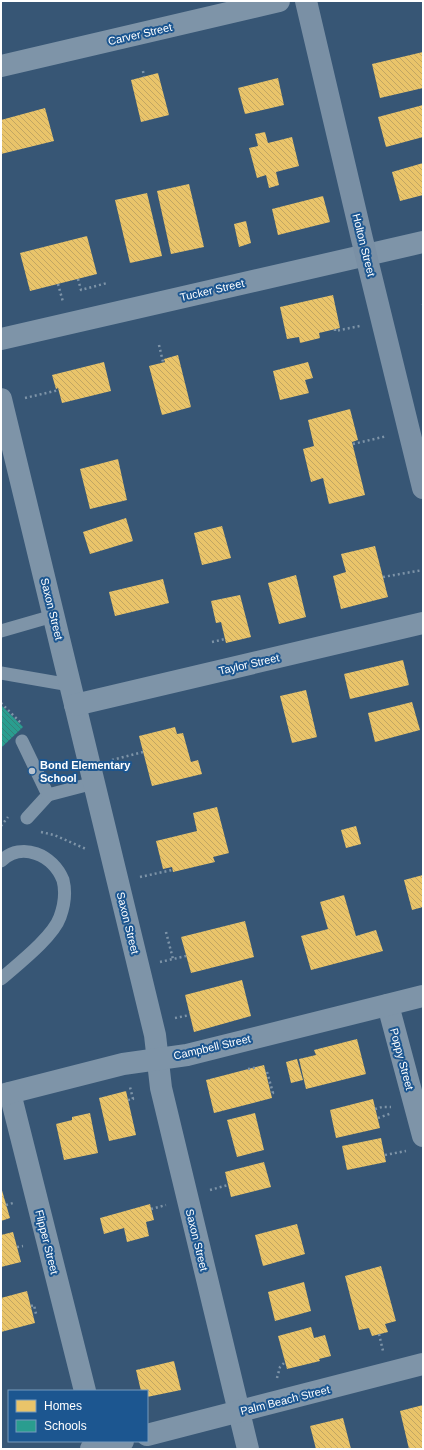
<svg xmlns="http://www.w3.org/2000/svg" width="424" height="1450" font-family="Helvetica,sans-serif">
	<style>
		.homes { fill: url(#homes-back-hatch) }
		.schools { fill: url(#schools-back-hatch) }
		.lines { fill: none; stroke-linecap: round; stroke-linejoin: round }
		.path { stroke: #7e94a8; stroke-width: 2.5; stroke-dasharray: 2 3; stroke-linecap: butt }
		.lane { stroke: #7e94a8; stroke-width: 13 }
		.street { stroke: #7e94a8; stroke-width: 22 }
		.secondary { stroke: #7a90a5; stroke-width: 22 }
		.poi-dot { fill: #b9c4cf; stroke: #1c5690; stroke-width: 1.5 }
		.labels { text-anchor: middle; dominant-baseline: central; stroke-width: 4; stroke-linejoin: round; paint-order: stroke }
		.street-label { font-size: 11px; fill: #fff; stroke: #1c5690 }
		.poi-label { font-size: 11px; font-weight: bold; fill: #fff; stroke: #1c5690; text-anchor: start }
	</style>
	<defs>
		<pattern id="homes-back-hatch" width="6" height="6" patternUnits="userSpaceOnUse"><rect width="6" height="6" fill="#e9c46a"/><path d="M-1 5l2 2M0 0l6 6M5-1l2 2" fill="none" stroke="#c2a662"/></pattern>
		<pattern id="schools-back-hatch" width="6" height="6" patternUnits="userSpaceOnUse"><rect width="6" height="6" fill="#2a9d8f"/><path d="M-1 5l2 2M0 0l6 6M5-1l2 2" fill="none" stroke="#368178"/></pattern>
	</defs>
	<rect width="100%" height="100%" fill="#375675"/>
	<g class="homes">
		<path d="M423 52V88L380 98 372 64Z"/>
		<path d="M158 73 169 115 141 122 131 80Z"/>
		<path d="M278 78 284 105 245 114 238 88Z"/>
		<path d="M423 105V137L386 147 378 117Z"/>
		<path d="M45 108 54 141 1 154V120Z"/>
		<path d="M265 132 268 143 292 137 299 166 276 172 279 185 269 188 266 175 257 178 249 148 258 146 255 134Z"/>
		<path d="M423 163V195L400 201 392 172Z"/>
		<path d="M189 184 204 247 171 254 157 191Z"/>
		<path d="M147 193 162 256 130 263 115 200Z"/>
		<path d="M323 196 330 222 278 235 272 209Z"/>
		<path d="M246 221 251 243 239 247 234 224Z"/>
		<path d="M87 236 97 274 30 291 20 253Z"/>
		<path d="M333 295 340 328 319 333 320 338 300 343 299 337 287 339 280 307Z"/>
		<path d="M178 355 191 407 162 415 149 366 165 362 164 359Z"/>
		<path d="M104 362 111 391 62 403 58 388 56 389 52 375Z"/>
		<path d="M308 362 313 378 305 380 309 393 280 400 273 371Z"/>
		<path d="M350 409 358 440 352 442 365 495 329 504 323 478 311 482 303 449 314 446 308 420Z"/>
		<path d="M118 459 127 500 90 509 80 469Z"/>
		<path d="M126 518 133 541 90 554 83 532Z"/>
		<path d="M222 526 231 558 202 565 194 533Z"/>
		<path d="M375 546 388 597 341 609 333 576 346 572 341 554Z"/>
		<path d="M296 575 306 617 279 624 268 583Z"/>
		<path d="M163 579 169 603 115 616 109 592Z"/>
		<path d="M240 595 251 637 226 643 221 622 216 623 211 601Z"/>
		<path d="M403 660 409 685 350 699 344 674Z"/>
		<path d="M306 690 317 737 292 743 280 696Z"/>
		<path d="M412 702 420 730 375 742 368 713Z"/>
		<path d="M175 727 177 734 183 733 191 762 198 760 202 774 152 786 139 736Z"/>
		<path d="M217 807 229 853 213 857 215 862 173 872 172 867 163 869 156 841 197 831 193 813Z"/>
		<path d="M356 826 361 844 346 848 341 830Z"/>
		<path d="M423 875V907L412 910 404 880Z"/>
		<path d="M344 895 356 936 376 930 383 951 311 970 301 936 328 929 320 902Z"/>
		<path d="M245 921 254 957 191 973 181 937Z"/>
		<path d="M242 980 251 1016 194 1032 185 995Z"/>
		<path d="M357 1039 366 1074 306 1089 299 1059 316 1055 314 1050Z"/>
		<path d="M297 1059 303 1080 291 1083 286 1062Z"/>
		<path d="M264 1065 272 1098 214 1113 206 1080Z"/>
		<path d="M126 1091 136 1135 109 1141 99 1098Z"/>
		<path d="M373 1099 380 1128 336 1138 330 1110Z"/>
		<path d="M90 1113 98 1153 64 1160 56 1124 72 1120V1117Z"/>
		<path d="M255 1113 264 1150 237 1157 227 1120Z"/>
		<path d="M381 1138 386 1162 347 1170 342 1146Z"/>
		<path d="M264 1162 271 1187 231 1197 225 1172Z"/>
		<path d="M1 1187 10 1218 1 1221Z"/>
		<path d="M150 1204 154 1220 146 1222 149 1236 127 1242 124 1228 104 1234 100 1218Z"/>
		<path d="M297 1224 305 1254 263 1266 255 1235Z"/>
		<path d="M13 1232 21 1262 1 1267V1235Z"/>
		<path d="M381 1266 396 1321 385 1324 388 1332 372 1336 369 1328 359 1330 345 1276Z"/>
		<path d="M304 1282 311 1311 275 1321 268 1292Z"/>
		<path d="M27 1291 35 1323 1 1332V1298Z"/>
		<path d="M311 1327 314 1338 325 1335 331 1356 319 1359 320 1361 287 1369 278 1336Z"/>
		<path d="M174 1361 181 1390 147 1397V1391H141L136 1370Z"/>
		<path d="M423 1405V1449H409L400 1411Z"/>
		<path d="M343 1418 351 1449H316L310 1426Z"/>
	</g>
	<path class="schools" d="M1 705 23 727 1 748Z"/>
	<g class="lines">
		<g class="path">
			<path d="M143 71 144 77"/>
			<path d="M78 279 81 290 107 283"/>
			<path d="M58 284 63 302"/>
			<path d="M423 304V305"/>
			<path d="M335 329V331L360 326"/>
			<path d="M159 345 163 362"/>
			<path d="M25 398 59 390"/>
			<path d="M353 444 387 436"/>
			<path d="M383 577 423 570"/>
			<path d="M212 642 225 639"/>
			<path d="M1 703 21 723"/>
			<path d="M112 760 143 752"/>
			<path d="M1 826 8 817"/>
			<path d="M41 832 54 835 86 849"/>
			<path d="M140 877 172 870"/>
			<path d="M166 932 173 959"/>
			<path d="M160 962 186 956"/>
			<path d="M175 1018 190 1015"/>
			<path d="M248 1069 258 1067"/>
			<path d="M267 1072 273 1093H271"/>
			<path d="M128 1100 133 1099 130 1087"/>
			<path d="M375 1109 382 1107H391"/>
			<path d="M378 1118 392 1113"/>
			<path d="M385 1155 406 1151"/>
			<path d="M210 1190 228 1185"/>
			<path d="M6 1205 13 1203"/>
			<path d="M151 1209 166 1205"/>
			<path d="M17 1247 23 1246"/>
			<path d="M31 1306 34 1305 36 1314"/>
			<path d="M379 1334 383 1351"/>
			<path d="M277 1378 280 1367 285 1362"/>
		</g>
		<g class="lane">
			<path d="M1 631 53 616"/>
			<path d="M1 673 70 685"/>
			<path d="M22 741 48 795 27 818"/>
			<path d="M48 795 94 783"/>
			<path d="M1 861C22 841 53 855 63 880 66 892 64 906 60 917 53 937 18 964 1 979"/>
		</g>
		<g class="street">
			<path d="M1 66 279 1"/>
			<path d="M1 339 423 242"/>
			<path d="M1 399 155 1035 161 1088 248 1449"/>
			<path d="M75 705 423 623"/>
			<path d="M388 1005 423 1136"/>
			<path d="M10 1093 85 1391"/>
			<path d="M1 1095 123 1064 187 1055 423 996"/>
			<path d="M147 1435 423 1364"/>
			<path d="M91 1449 123 1441"/>
		</g>
		<path class="secondary" d="M306 1 362 239 423 488"/>
	</g>
	<circle class="poi-dot" cx="32" cy="771" r="4"/>
	<g class="labels">
		<g class="street-label">
			<text transform="translate(140 34) rotate(-13)">Carver Street</text>
			<text transform="translate(364 245) rotate(76)">Holton Street</text>
			<text transform="translate(212 290) rotate(-13)">Tucker Street</text>
			<text transform="translate(52 609) rotate(76)">Saxon Street</text>
			<text transform="translate(249 664) rotate(-13)">Taylor Street</text>
			<text transform="translate(128 923) rotate(76)">Saxon Street</text>
			<text transform="translate(212 1047) rotate(-13)">Campbell Street</text>
			<text transform="translate(402 1059) rotate(75)">Poppy Street</text>
			<text transform="translate(197 1240) rotate(76)">Saxon Street</text>
			<text transform="translate(47 1242) rotate(76)">Flipper Street</text>
			<text transform="translate(285 1400) rotate(-14)">Palm Beach Street</text>
		</g>
		<g class="poi-label">
			<text x="40" y="765">Bond Elementary<tspan x="40" dy="13">School</tspan></text>
		</g>
	</g>
	<rect width="424" height="1450" fill="none" stroke="#ffffff" stroke-width="4"/>
	<rect x="8" y="1390" width="140" height="52" fill="#1c5690" stroke="#779abc"/>
	<rect x="16" y="1400" width="20" height="12" fill="#e9c46a" stroke="#779abc"/>
	<text x="44" y="1410" font-size="12" fill="#ffffff">Homes</text>
	<rect x="16" y="1420" width="20" height="12" fill="#2a9d8f" stroke="#779abc"/>
	<text x="44" y="1430" font-size="12" fill="#ffffff">Schools</text>
</svg>
